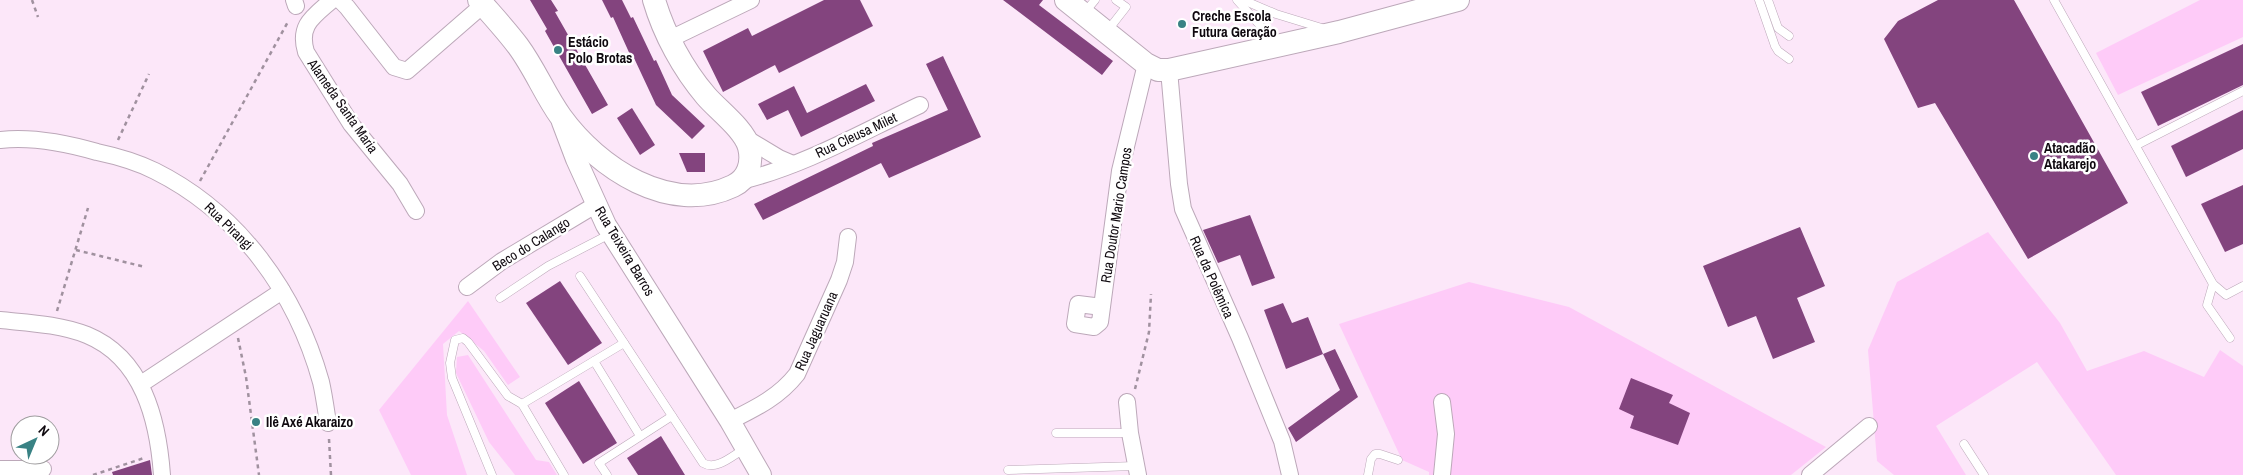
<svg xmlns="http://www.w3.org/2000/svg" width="2243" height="475" font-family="'Archivo Narrow',sans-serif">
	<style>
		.green { fill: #fecbf8 }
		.building { fill: #83447e }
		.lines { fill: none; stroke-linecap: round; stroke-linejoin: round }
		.service-casing { stroke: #bca8b9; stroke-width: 9 }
		.minor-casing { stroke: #bca8b9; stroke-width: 18 }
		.tertiary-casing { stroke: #bca8b9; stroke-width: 22 }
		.secondary-casing { stroke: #bca8b9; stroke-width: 24 }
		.path { stroke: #a0919f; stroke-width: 2.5; stroke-dasharray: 4 4; stroke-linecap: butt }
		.service { stroke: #fff; stroke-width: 8 }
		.minor { stroke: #fff; stroke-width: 16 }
		.tertiary { stroke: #fff; stroke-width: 20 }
		.secondary { stroke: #fff; stroke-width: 22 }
		.poi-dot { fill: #398284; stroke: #fff; stroke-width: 2 }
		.labels { text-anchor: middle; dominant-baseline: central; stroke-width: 5; stroke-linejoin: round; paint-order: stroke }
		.poi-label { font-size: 14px; font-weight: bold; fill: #0f090f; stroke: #fff; text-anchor: start }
		.street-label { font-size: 14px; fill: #0f090f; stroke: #fff }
	</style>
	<rect width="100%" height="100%" fill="#fce7f9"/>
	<g class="green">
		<path d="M2200 0H2243V37L2118 95 2096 53Z"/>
		<path d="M1988 232 2060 323 2087 371 2144 351 2204 377 2220 350 2243 366V475H2116L2037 362 1936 426 1966 475H1894L1877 461 1868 350 1897 282Z"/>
		<path d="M1469 282 1569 307 1826 447 1791 475H1429V472L1402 460 1339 324Z"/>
		<path d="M468 301 520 377 508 385 484 351 459 331 443 344 447 415 467 475H411L379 410Z"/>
		<path d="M468 355 536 460 549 462 557 475H515L489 442 456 373 457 357Z"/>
	</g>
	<g class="building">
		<path d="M530 0H551L558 11 555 12 608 105 592 114 545 31 547 29Z"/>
		<path d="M602 0H622L631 18 633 17 654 61 656 60 672 95 705 126 692 139 656 105 634 58 632 59 613 17 611 18Z"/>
		<path d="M824 0H860L873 26 779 73 775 65 723 92 703 51 748 28 752 36Z"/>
		<path d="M1003 0H1043L1039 5 1113 61 1102 75Z"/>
		<path d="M1938 0H2014L2128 203 2028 259 1935 103 1918 108 1884 39 1898 21Z"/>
		<path d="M2243 44V85L2158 126 2141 92Z"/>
		<path d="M943 56 981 137 889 178 881 163 763 220 754 204 873 146 872 143 948 110 926 64Z"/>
		<path d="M866 84 875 101 801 137 788 110 767 120 758 104 794 86 807 113Z"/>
		<path d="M632 108 655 145 640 155 617 118Z"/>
		<path d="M2243 110V149L2186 177 2171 146Z"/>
		<path d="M679 153H705V172H687Z"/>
		<path d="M2243 185V244L2225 252 2201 204Z"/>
		<path d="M1250 215 1275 278 1252 286 1240 255 1218 263 1203 230Z"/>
		<path d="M1800 227 1825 286 1797 298 1815 342 1773 359 1756 316 1728 327 1703 266Z"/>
		<path d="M560 281 602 343 568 365 526 303Z"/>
		<path d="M1283 303 1292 323 1308 317 1323 354 1286 369 1264 310Z"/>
		<path d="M1335 349 1358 397 1296 442 1288 428 1340 390 1323 354Z"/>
		<path d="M1631 378 1673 395 1669 403 1690 413 1678 445 1630 428 1634 416 1619 409Z"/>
		<path d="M579 381 617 443 583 464 545 403Z"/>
		<path d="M661 436 685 475H638L627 458Z"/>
		<path d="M150 460 152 475H113L112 472Z"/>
	</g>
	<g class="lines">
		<g class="service-casing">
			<g id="service">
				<path d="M1237 0 1276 43"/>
				<path d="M1243 0 1276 14 1325 29"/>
				<path d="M1759 0 1775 46 1778 51 1789 59"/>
				<path d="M1768 0 1778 28 1789 36"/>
				<path d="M2054 0 2213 284 2226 295 2243 286"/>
				<path d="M1085 12 1095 0"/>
				<path d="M1108 30 1126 7 1116 0"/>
				<path d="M2137 145 2243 91"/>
				<path d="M580 276 703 463C716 471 732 456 744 449"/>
				<path d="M2213 284 2207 305 2230 338"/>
				<path d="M500 298 548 266 610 234"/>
				<path d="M594 361 640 436"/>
				<path d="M522 404 564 475"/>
				<path d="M1056 433H1130"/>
				<path d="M1964 444 1984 475"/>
				<path d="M1008 470 1136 466"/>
				<path d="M492 475 452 378 450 363 455 340 463 338 468 342 508 396 522 404 624 343"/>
				<path d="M607 475 599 463 672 416"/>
				<path d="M1368 475 1371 459 1375 454H1380L1398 460"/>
			</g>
		</g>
		<g class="minor-casing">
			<g id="minor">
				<path d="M294 0 296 6"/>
				<path d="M332 0C313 17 298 25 306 52L351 124 400 184 416 211"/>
				<path d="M340 0 347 7 394 67 407 71 483 5"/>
				<path d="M670 39 751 0"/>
				<path d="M1169 70 1179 184 1183 209 1240 338 1282 441 1290 475"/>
				<path d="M744 137 779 158 793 164"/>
				<path d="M0 140C33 136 66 143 97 152 116 156 137 162 155 171 239 213 296 292 321 382 324 395 326 410 328 423"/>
				<path d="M741 181C804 166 862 132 920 105"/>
				<path d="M467 287 502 261 597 204"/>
				<path d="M1102 307 1078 304 1075 324 1094 327 1100 322 1120 171 1146 64"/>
				<path d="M0 320C29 323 59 324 87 335 143 358 158 420 162 475"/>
				<path d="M141 384 282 291"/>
				<path d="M1127 402 1130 433 1138 475"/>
				<path d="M1442 402 1446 434 1442 475"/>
				<path d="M730 421C756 408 779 397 797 374L839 280 845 262 848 237"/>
				<path d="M0 469H43"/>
				<path d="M1810 475 1869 426"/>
			</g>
		</g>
		<g class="tertiary-casing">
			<path id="tertiary" d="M562 122 576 159 606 225 730 421 761 475"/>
		</g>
		<g class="secondary-casing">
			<g id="secondary">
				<path d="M479 0C492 15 506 30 518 46 535 69 545 95 561 117 598 168 670 216 733 186 748 179 753 163 749 147 744 129 718 110 706 96 683 69 664 34 654 0"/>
				<path d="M1066 0 1146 64 1158 70H1169L1339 32 1458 0"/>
			</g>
		</g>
		<g class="path">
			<path d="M32 0 38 17"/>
			<path d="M118 140 149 74"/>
			<path d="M200 181 289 20"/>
			<path d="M76 250 145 267"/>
			<path d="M57 311 88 208"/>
			<path d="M238 338 246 377 259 475"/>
			<path d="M1135 389 1149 332 1151 294"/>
			<path d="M329 439 331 475"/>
			<path d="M93 475 144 458"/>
		</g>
		<use href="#service" class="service"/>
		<use href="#minor" class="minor"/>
		<use href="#tertiary" class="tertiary"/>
		<use href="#secondary" class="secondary"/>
	</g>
	<g class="poi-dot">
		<circle cx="1182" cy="24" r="5"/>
		<circle cx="558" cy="50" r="5"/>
		<circle cx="2034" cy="156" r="5"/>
		<circle cx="256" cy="422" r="5"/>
	</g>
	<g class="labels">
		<g class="poi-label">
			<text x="1192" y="16">Creche Escola<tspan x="1192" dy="16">Futura Geração</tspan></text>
			<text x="568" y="42">Estácio<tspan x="568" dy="16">Polo Brotas</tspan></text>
			<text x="2044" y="148">Atacadão<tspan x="2044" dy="16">Atakarejo</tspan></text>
			<text x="266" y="422">Ilê Axé Akaraizo</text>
		</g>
		<g class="street-label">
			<text transform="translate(343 106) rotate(55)">Alameda Santa Maria</text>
			<text transform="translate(856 135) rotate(-25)">Rua Cleusa Milet</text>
			<text transform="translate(1116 215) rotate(-81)">Rua Doutor Mario Campos</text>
			<text transform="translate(229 226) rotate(44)">Rua Pirangi</text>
			<text transform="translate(531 244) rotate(-32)">Beco do Calango</text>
			<text transform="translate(625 251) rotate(59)">Rua Teixeira Barros</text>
			<text transform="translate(1212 277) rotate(66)">Rua da Polêmica</text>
			<text transform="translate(816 331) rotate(-66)">Rua Jaguaruana</text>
		</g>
	</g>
	<g transform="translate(35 440) rotate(44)"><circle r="24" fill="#ffffff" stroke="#9f9d9f"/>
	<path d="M0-4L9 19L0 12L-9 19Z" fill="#398284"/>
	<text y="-8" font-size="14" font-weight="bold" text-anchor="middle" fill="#0f090f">N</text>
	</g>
</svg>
